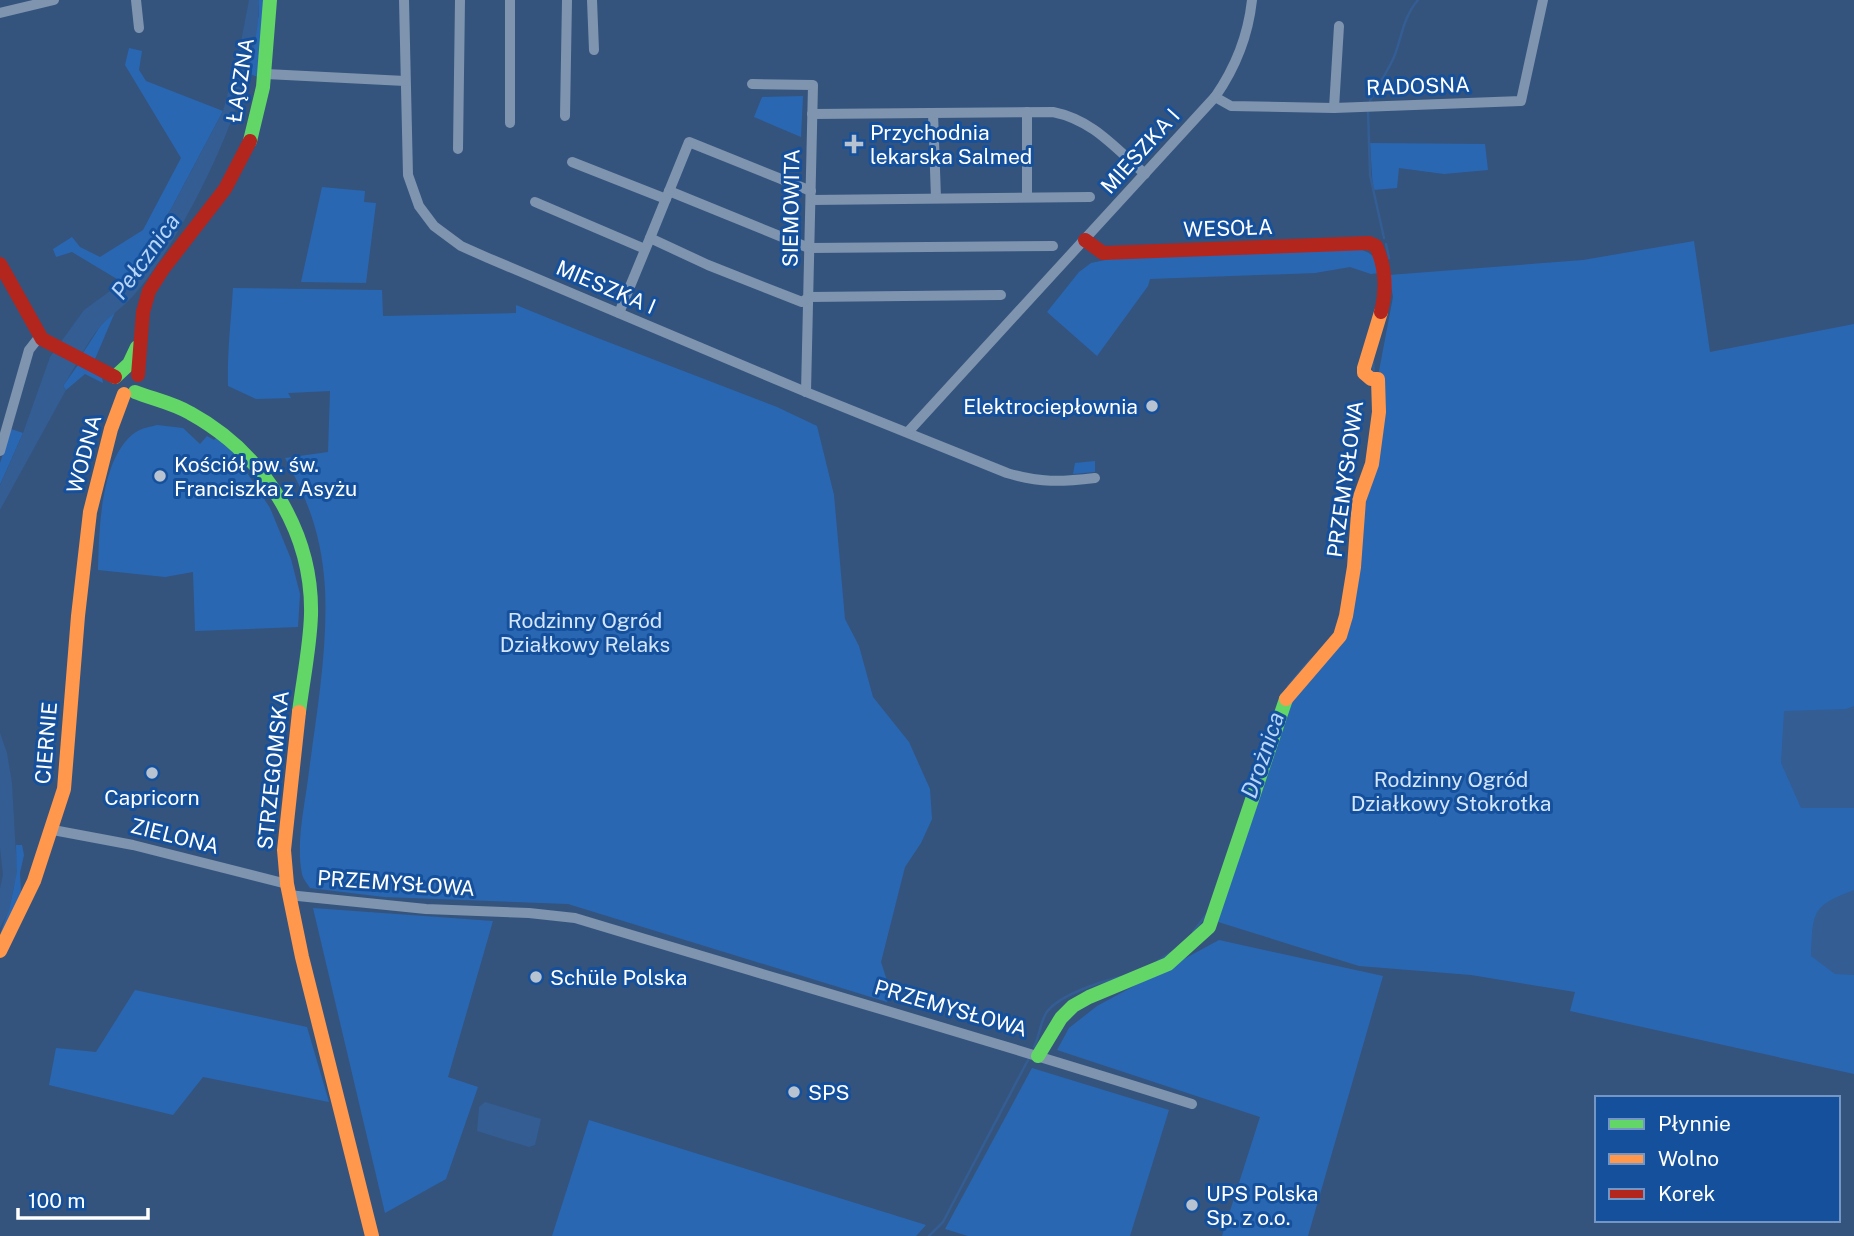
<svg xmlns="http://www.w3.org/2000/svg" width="1854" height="1236" font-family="'Public Sans',sans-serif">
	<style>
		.green { fill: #2a67b2 }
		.water { fill: #335d93 }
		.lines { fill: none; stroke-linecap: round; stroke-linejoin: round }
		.stream { stroke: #335d93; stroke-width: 2.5 }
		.street { stroke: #7f94af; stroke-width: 10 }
		.fast { stroke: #63d668; stroke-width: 14 }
		.slow { stroke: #ff974d; stroke-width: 14 }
		.jam { stroke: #b3261e; stroke-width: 14 }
		.poi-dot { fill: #b8c3d2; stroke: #15509c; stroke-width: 2.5 }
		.labels { text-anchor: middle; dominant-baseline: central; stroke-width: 6; stroke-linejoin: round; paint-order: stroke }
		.street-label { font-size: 21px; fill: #fff; stroke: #15509c }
		.poi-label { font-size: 21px; fill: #fff; stroke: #15509c; text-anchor: start }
		.park-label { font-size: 21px; fill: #d3e6fd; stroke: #15509c }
		.water-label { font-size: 23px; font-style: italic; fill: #b8d6fa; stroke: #15509c }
	</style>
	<rect width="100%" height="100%" fill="#34547d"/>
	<g class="green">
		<path d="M259 0H265L258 77 247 73 259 14Z"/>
		<path d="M129 48 142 51 139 70 146 81 223 111 171 209 131 272 122 282 72 252 56 257 53 249 72 237 80 247 100 257 143 230 181 158 125 65Z"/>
		<path d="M803 96 801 137 754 117 762 97Z"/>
		<path d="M1370 143 1485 144 1488 170 1444 174 1399 168 1397 188 1373 190Z"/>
		<path d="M322 187 365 191 364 202 376 203 366 283 301 282Z"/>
		<path d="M1694 241 1710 352 1854 324V1074L1570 1011 1575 992 1471 975 1359 966 1215 921 1281 723 1298 690 1345 638 1382 386 1379 371 1393 297 1389 275 1583 260Z"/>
		<path d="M1356 248C1372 253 1377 256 1379 273L1371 274 1350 267 1315 273 1150 279 1148 286 1097 356 1047 312 1079 272 1091 263 1139 253Z"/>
		<path d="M233 288 382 290 383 316 516 313V305L595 337 777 407 817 426 834 495 845 619 859 646 873 697 909 742 930 789 932 819 921 843 905 867 881 962 891 993 887 1002 568 904 384 897 310 888C307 883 303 879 302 874 296 844 304 809 308 779 316 716 328 652 325 588 322 538 309 501 285 458L328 452 330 391 288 393 291 398 256 399 228 386C227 353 231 321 233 288Z"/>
		<path d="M115 312 95 359 83 353 103 322Z"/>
		<path d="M78 365 102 378 103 383 85 374 66 390 63 386Z"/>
		<path d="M157 425 183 428 200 444 207 436 214 440 216 438 234 453 270 508 291 559 300 594 298 627 195 631 193 572 165 577 98 570C99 532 100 456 136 432 142 428 150 427 157 425Z"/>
		<path d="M11 429 23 433 0 485V463Z"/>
		<path d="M1095 461V472L1073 474 1075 463Z"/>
		<path d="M16 845H22L24 855 20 873 21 892 0 941C0 928 6 921 9 908 15 887 17 867 16 845Z"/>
		<path d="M313 908 493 921 448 1077 478 1087 446 1179 385 1213Z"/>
		<path d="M1219 940 1383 976 1308 1236H1222L1260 1117 1057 1050 1069 1028 1097 1006Z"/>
		<path d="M135 990 307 1027 329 1102 203 1077 173 1115 49 1085 56 1048 96 1052Z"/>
		<path d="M1032 1068 1169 1110 1130 1236H968L945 1229Z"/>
		<path d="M589 1120 926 1225 916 1236H552Z"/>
	</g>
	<g class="water">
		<path d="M249 0H259C261 81 187 234 134 295 121 310 104 319 93 336 82 352 74 370 63 386L66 390 0 510V485L23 433 50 357 84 310 117 286 131 272 171 209 223 111 238 57Z"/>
		<path d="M1854 706V808H1801L1781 763 1784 711 1846 709Z"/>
		<path d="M0 733 7 753 12 783 17 872 9 911 0 928V889L3 875 0 848Z"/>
		<path d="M1854 890V975L1835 974 1811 956C1813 912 1811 906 1854 890Z"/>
		<path d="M485 1102 541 1119 535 1145 529 1147 477 1131 479 1107Z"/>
	</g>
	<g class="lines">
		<g class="stream">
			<path d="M1370 101C1377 86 1387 73 1394 57 1402 37 1403 17 1418 0"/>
			<path d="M1368 111 1370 175 1384 238"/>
			<path d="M1386 244 1389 258"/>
			<path d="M1373 361 1374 375"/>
			<path d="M1288 686 1311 659"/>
			<path d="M1193 932 1206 915"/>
			<path d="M1158 961 1170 953"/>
			<path d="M1034 1047C1039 1037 1040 1025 1045 1015 1055 996 1100 982 1120 977"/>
			<path d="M929 1236 943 1222 1028 1060"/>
		</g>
		<g class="street">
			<path d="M136 0 139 28"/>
			<path d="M404 0 408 175 419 206 434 226 461 246 488 258 806 392 1007 473C1040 483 1061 482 1095 478"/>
			<path d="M510 0V123"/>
			<path d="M592 0 594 50"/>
			<path d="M0 13 54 0"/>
			<path d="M266 74 405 81"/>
			<path d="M752 84 813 85 806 392"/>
			<path d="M1215 97 1231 106 1334 108 1521 101 1543 0"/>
			<path d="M1334 108 1339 26"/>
			<path d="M933 113 936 198"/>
			<path d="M812 114 1053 112C1093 120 1115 148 1145 174"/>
			<path d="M565 116 567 0"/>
			<path d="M458 149 460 0"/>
			<path d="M572 162 666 199"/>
			<path d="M669 191 809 248 1053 246"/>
			<path d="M1027 197V112"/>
			<path d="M811 200 1090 197"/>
			<path d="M535 202 645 249"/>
			<path d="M650 238 689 142 811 191"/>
			<path d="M619 313 650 238 708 265 802 302 809 297 1001 295"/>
			<path d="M908 432 1215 97C1236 67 1248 37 1252 0"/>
			<path d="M0 451 29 350 40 336"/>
			<path d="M53 830 133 845 287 884"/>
			<path d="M288 895 426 909 529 913 575 918C780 980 987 1039 1192 1104"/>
		</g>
		<g class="fast">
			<path d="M250 141 263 87 270 0"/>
			<path d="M115 377 129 364 137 347"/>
			<path d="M135 392C153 399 173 403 190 413 263 453 313 531 311 615 310 647 303 680 299 712"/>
			<path d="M1038 1056 1061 1018 1073 1006 1089 997 1168 964 1209 927 1286 699"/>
		</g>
		<g class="slow">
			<path d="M1286 699 1340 636 1346 616 1354 567 1359 500 1372 464 1379 412 1378 379H1371L1364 373V368L1381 312"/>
			<path d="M299 712 284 850 287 884 302 957 372 1236"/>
			<path d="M0 951 34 881 64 789 78 616 90 512 111 429 124 394"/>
		</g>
		<g class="jam">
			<path d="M1085 240 1103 253 1369 243 1376 246C1386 268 1387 289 1381 312"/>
			<path d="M0 264 42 339 115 377"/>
			<path d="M138 375 143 312 149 291 163 269 225 189 250 141"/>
		</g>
	</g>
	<g class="poi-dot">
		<path d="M850.5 133.5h7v7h7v7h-7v7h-7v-7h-7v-7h7z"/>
		<circle cx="1152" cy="406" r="7"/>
		<circle cx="160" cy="476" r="7"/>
		<circle cx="152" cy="773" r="7"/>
		<circle cx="536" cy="977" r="7"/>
		<circle cx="794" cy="1092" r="7"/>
		<circle cx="1192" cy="1205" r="7"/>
	</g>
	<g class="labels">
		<g class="street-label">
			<text transform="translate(240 80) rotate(-81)">ŁĄCZNA</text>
			<text transform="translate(1418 86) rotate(-2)">RADOSNA</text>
			<text transform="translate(1140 151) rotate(-48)">MIESZKA I</text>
			<text transform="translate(791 208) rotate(-89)">SIEMOWITA</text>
			<text transform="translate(1228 228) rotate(-2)">WESOŁA</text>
			<text transform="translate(606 287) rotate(23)">MIESZKA I</text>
			<text transform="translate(84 454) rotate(-75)">WODNA</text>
			<text transform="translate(1345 479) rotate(-82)">PRZEMYSŁOWA</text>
			<text transform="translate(46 743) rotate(-85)">CIERNIE</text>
			<text transform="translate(273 770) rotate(-84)">STRZEGOMSKA</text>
			<text transform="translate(175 836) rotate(14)">ZIELONA</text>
			<text transform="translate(396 883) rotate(4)">PRZEMYSŁOWA</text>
			<text transform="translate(951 1008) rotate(16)">PRZEMYSŁOWA</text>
		</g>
		<g class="poi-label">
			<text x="870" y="132">Przychodnia<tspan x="870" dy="24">lekarska Salmed</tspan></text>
			<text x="1138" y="406" text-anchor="end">Elektrociepłownia</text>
			<text x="174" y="464">Kościół pw. św.<tspan x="174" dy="24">Franciszka z Asyżu</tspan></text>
			<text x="152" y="797" text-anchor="middle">Capricorn</text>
			<text x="550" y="977">Schüle Polska</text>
			<text x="808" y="1092">SPS</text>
			<text x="1206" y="1193">UPS Polska<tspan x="1206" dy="24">Sp. z o.o.</tspan></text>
		</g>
		<g class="park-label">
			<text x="585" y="620">Rodzinny Ogród<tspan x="585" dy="24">Działkowy Relaks</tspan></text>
			<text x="1451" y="779">Rodzinny Ogród<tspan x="1451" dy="24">Działkowy Stokrotka</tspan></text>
		</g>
		<g class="water-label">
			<text transform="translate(145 256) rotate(-54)">Pełcznica</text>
			<text transform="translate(1262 755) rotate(-71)">Drożnica</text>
		</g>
	</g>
	<rect x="1595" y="1096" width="245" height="126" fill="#15509c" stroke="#7396c4" stroke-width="2"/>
	<rect x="1609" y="1119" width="35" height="10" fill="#63d668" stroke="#7396c4" stroke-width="2"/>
	<text x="1658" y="1131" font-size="21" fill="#ffffff">Płynnie</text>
	<rect x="1609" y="1154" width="35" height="10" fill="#ff974d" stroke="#7396c4" stroke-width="2"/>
	<text x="1658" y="1166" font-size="21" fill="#ffffff">Wolno</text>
	<rect x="1609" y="1189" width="35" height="10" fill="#b3261e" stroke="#7396c4" stroke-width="2"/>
	<text x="1658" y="1201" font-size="21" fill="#ffffff">Korek</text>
	<path d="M18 1208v10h130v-10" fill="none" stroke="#ffffff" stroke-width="3.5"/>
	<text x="28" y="1208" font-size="21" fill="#ffffff" stroke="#15509c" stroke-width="5" paint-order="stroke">100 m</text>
</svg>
